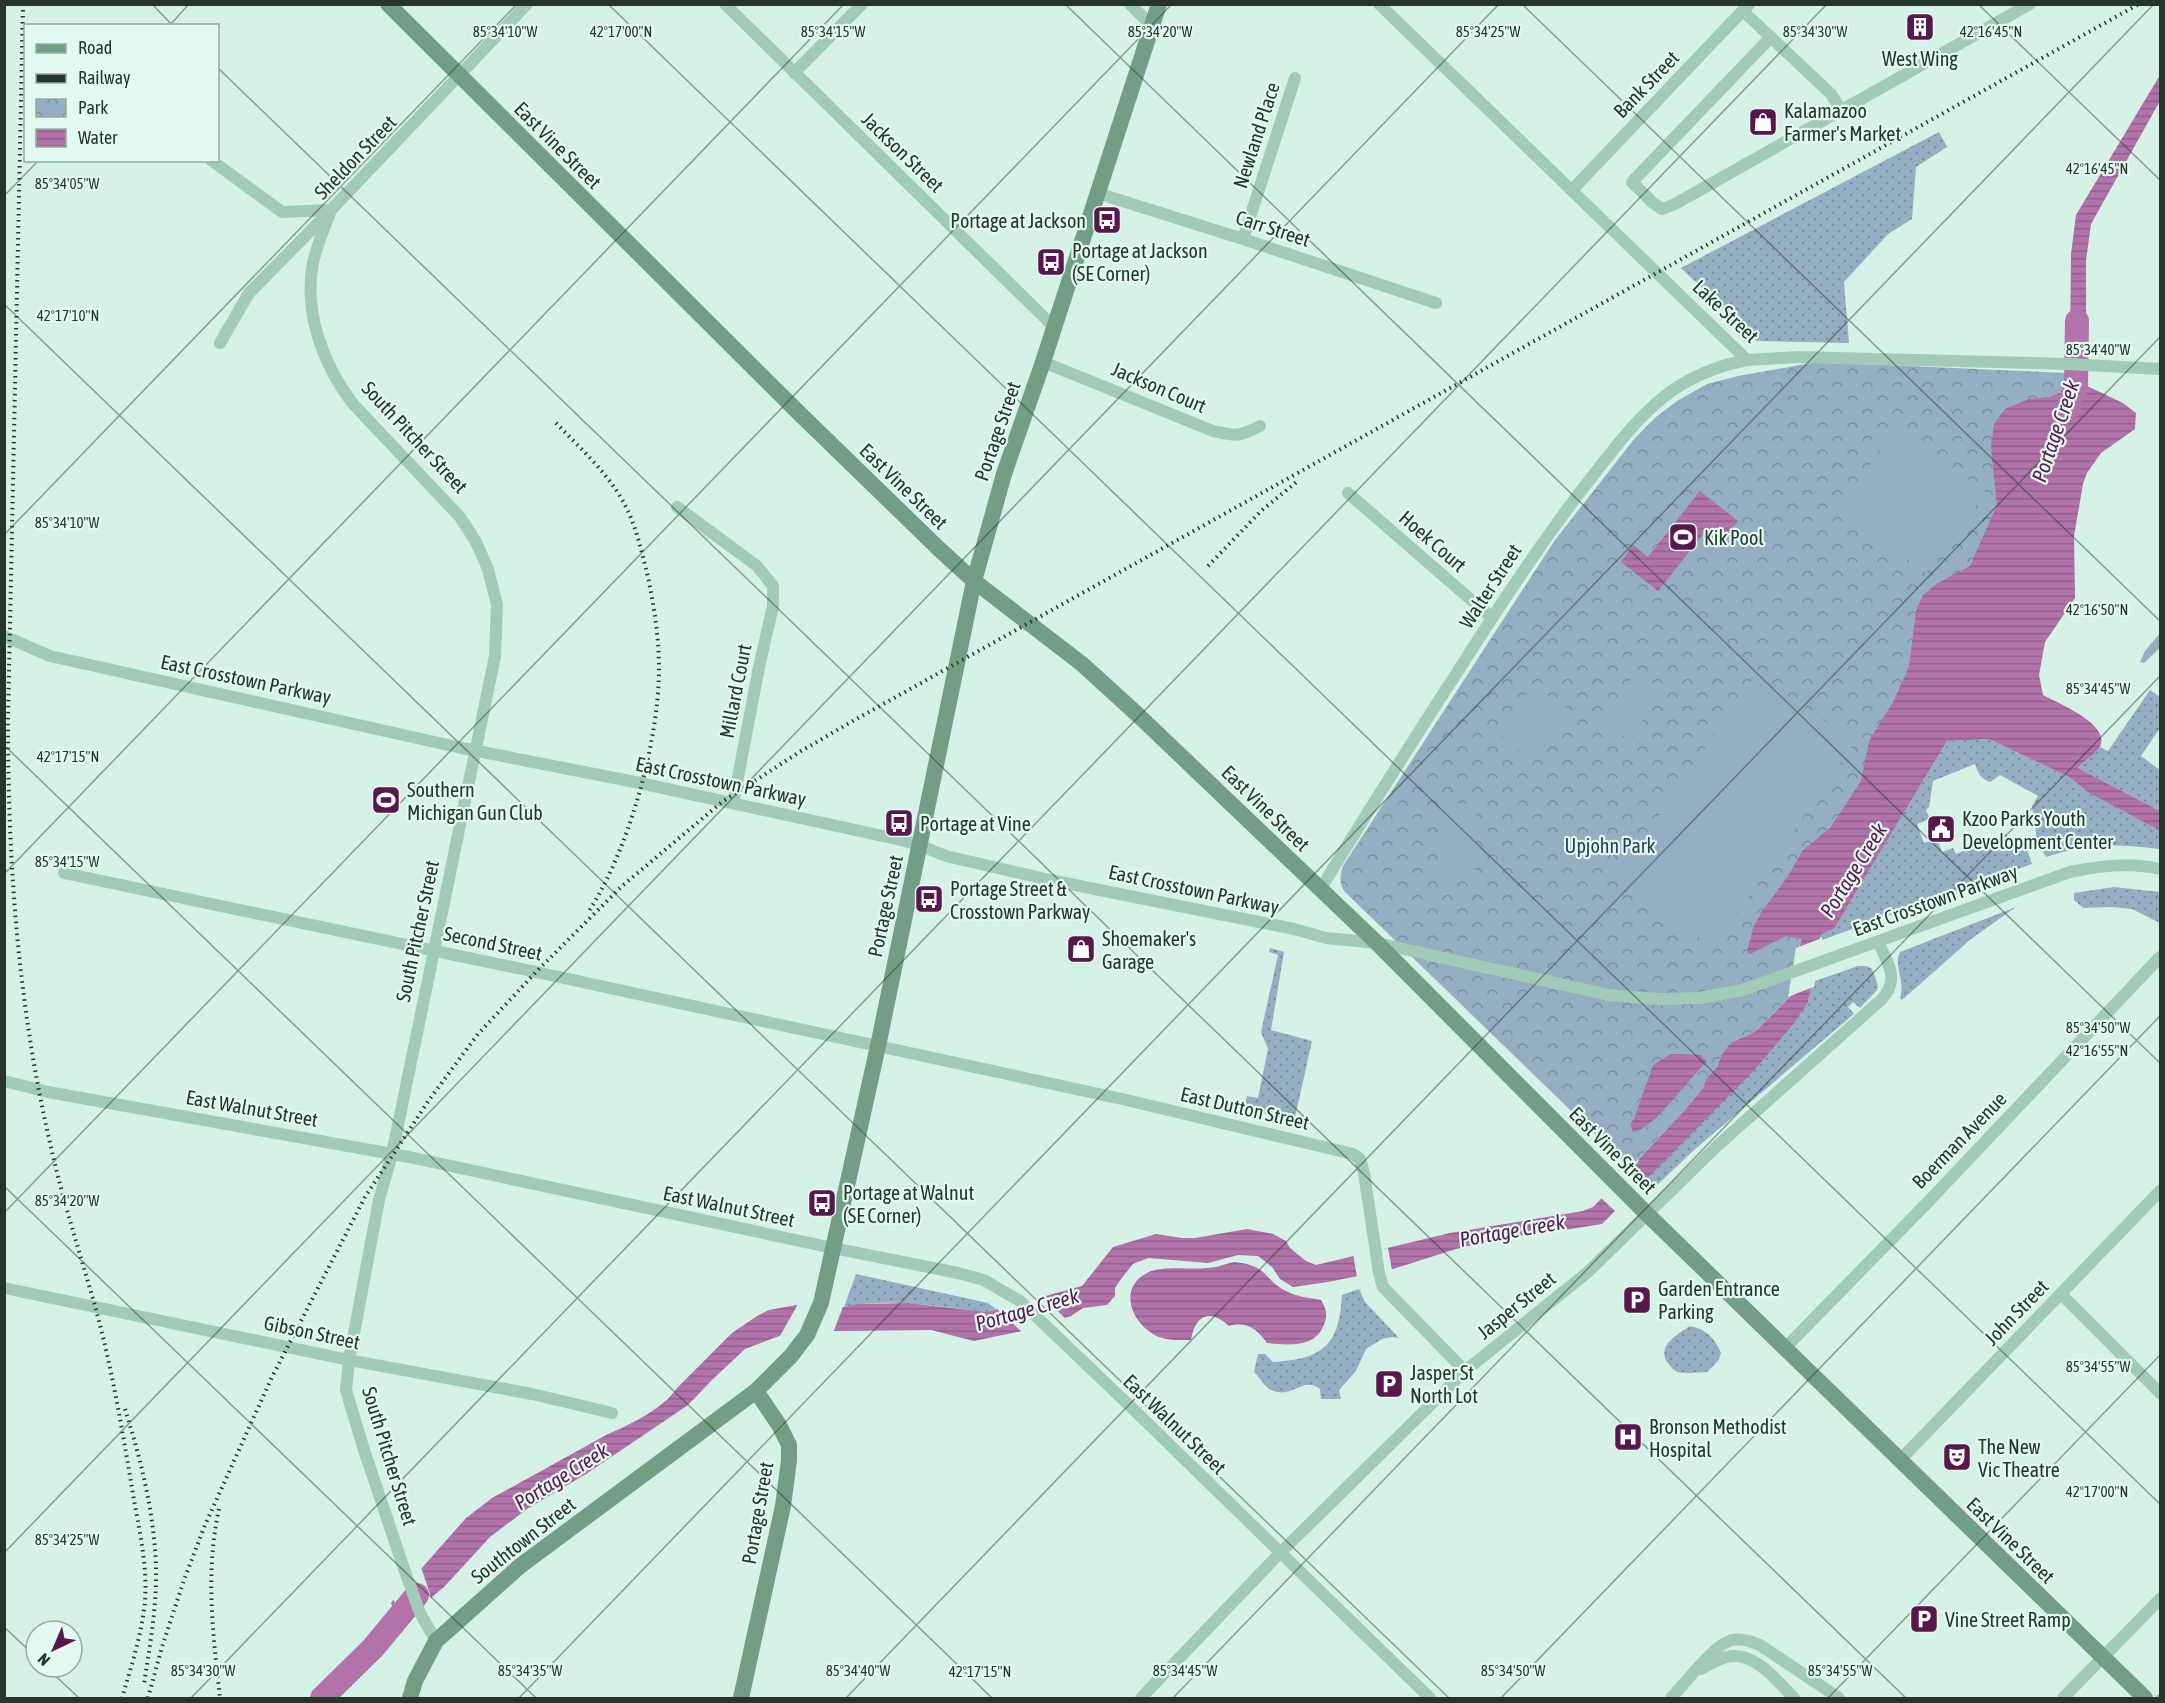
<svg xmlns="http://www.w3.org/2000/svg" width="2165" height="1703" font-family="'Asap Condensed',sans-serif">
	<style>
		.grass { fill: url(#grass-dots) }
		.park { fill: url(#park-crowns) }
		.garden { fill: #95afc2 }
		.water { fill: url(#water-rules) }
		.pier { fill: #d6f2e7 }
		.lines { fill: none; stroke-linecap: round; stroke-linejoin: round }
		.river { stroke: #b173a9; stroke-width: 24 }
		.street { stroke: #a1cbb8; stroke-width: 12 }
		.secondary { stroke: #739e86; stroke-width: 16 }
		.rail { stroke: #24352b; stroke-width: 4; stroke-dasharray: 1.5 4.5; stroke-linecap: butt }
		.ticks { fill: none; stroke: #24352b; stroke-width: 1.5; stroke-opacity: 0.45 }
		.labels { text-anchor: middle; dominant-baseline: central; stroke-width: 4.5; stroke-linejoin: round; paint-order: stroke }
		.poi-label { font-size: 20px; fill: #24352b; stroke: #e2faf1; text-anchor: start }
		.street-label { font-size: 20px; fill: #24352b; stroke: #e2faf1 }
		.park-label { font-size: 20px; fill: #274054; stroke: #e2faf1 }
		.water-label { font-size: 21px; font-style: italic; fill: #58184e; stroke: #e2faf1 }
		.ticks-label { font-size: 15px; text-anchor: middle; fill: #24352b; stroke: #e2faf1; stroke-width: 4.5; stroke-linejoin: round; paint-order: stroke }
	</style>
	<defs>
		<pattern id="grass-dots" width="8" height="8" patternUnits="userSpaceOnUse" patternTransform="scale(1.5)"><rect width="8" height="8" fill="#95afc2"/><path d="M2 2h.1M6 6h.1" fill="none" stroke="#798f9e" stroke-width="1.8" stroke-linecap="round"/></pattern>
		<pattern id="park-crowns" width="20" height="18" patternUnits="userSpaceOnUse" patternTransform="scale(1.5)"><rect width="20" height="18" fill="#95afc2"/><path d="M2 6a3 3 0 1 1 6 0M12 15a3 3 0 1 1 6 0" fill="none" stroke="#798f9e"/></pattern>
		<pattern id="water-rules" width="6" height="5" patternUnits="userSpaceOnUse" patternTransform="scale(1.5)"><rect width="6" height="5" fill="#b173a9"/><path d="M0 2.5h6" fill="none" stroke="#905f8a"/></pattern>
	</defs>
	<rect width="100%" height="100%" fill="#d6f2e7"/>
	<g class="grass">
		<path d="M1939 132 1947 147 1916 167 1912 219 1888 234 1844 282 1849 343 1757 341 1681 268Z"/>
		<path d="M2150 690 2160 697V728L2141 756 2160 770V811L2078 768 2100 747 2108 751Z"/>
		<path d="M1989 739 2069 777 2089 793 2160 831V849C2114 844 2091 843 2046 857L2037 840 2032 806 2038 796 2000 775 1990 782C1980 778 1978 773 1975 764L1933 781 1929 807 1926 810 1930 819 1917 824 1924 843 1937 839 1942 852 1953 848 1956 854 2006 834 2012 848 2024 845 2026 846 2032 864 1822 940V938L1820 937 1822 934 1834 929 1947 741Z"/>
		<path d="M2114 887 2160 892V923L2132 909 2112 907 2083 908 2074 900V893Z"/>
		<path d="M2016 907 1971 939 1902 1000 1900 998C1906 981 1893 965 1900 952Z"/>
		<path d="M1270 948 1284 952 1271 1030 1312 1041 1294 1122 1244 1108 1247 1096 1258 1098 1268 1049 1261 1032 1278 955 1269 952Z"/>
		<path d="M1858 966H1867L1872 969 1878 985 1877 990 1860 1008 1853 1002 1848 1007 1854 1014 1694 1150 1654 1188 1644 1181 1752 1073 1808 1002 1810 988 1814 987 1815 981Z"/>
		<path d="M856 1274 988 1303 996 1309 987 1312C940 1307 890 1297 844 1307Z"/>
		<path d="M1359 1289 1365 1302 1399 1338 1392 1337 1382 1339 1366 1349 1356 1371 1339 1390 1341 1399H1321L1320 1389C1303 1375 1292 1400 1271 1390 1265 1387 1259 1377 1254 1372L1258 1354H1265L1273 1362C1323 1359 1339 1346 1342 1295Z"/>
		<path d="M1690 1326C1706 1329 1715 1338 1721 1353L1718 1361 1707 1372C1699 1372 1686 1374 1678 1372 1674 1371 1670 1366 1667 1362 1657 1345 1678 1334 1690 1326Z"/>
	</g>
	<path class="park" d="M1817 362 2067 373 2071 383 2028 476 1801 938 1791 996 1756 1031 1743 1037 1721 1056 1717 1067 1706 1079 1703 1088 1684 1111 1630 1168 1344 891C1339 883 1340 875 1343 866L1555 540 1635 438 1656 417 1677 401 1707 384 1738 376Z"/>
	<g class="garden">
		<path d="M1898 427 1986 492 1926 573 1846 513 1845 498Z"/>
		<path d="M2160 633V648L2144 663 2140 662 2145 651Z"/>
		<path d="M1635 672 1662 689 1630 740 1603 722Z"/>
		<path d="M1756 674 1855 742 1713 947 1615 879Z"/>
		<path d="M1532 685 1573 712 1544 755 1531 758 1504 740 1502 732Z"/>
		<path d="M1439 803 1477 804 1475 880 1438 879Z"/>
	</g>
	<g class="water">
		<path d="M2160 75V101L2091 224 2086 261V352H2070L2071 254 2076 215Z"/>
		<path d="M2069 379H2086L2085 385 2123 403 2136 413 2135 429 2101 453 2087 473 2083 484 2074 536 2075 598 2045 642 2039 675 2043 695C2058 703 2114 726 2099 748 2094 755 2084 761 2078 768L2160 811V831L2089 793 2069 777 1989 739 1947 741 1834 929 1822 934 1820 937 1808 1002 1795 1022 1752 1073 1602 1224 1533 1235 1511 1236 1456 1249 1393 1269 1328 1282 1293 1287 1280 1279 1272 1267 1258 1256 1238 1255 1208 1263 1148 1258 1133 1264 1121 1279 1115 1288V1296L1107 1305 1083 1308 1071 1316 1022 1331 974 1341 931 1330 835 1331 779 1336 745 1349 712 1380 688 1405 586 1474 527 1509 490 1537 444 1587 432 1597 401 1633 391 1603 466 1518 492 1498 608 1434C630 1425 664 1408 677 1388L732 1333 757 1316 769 1310 796 1305 844 1307 858 1304 908 1303 987 1312 1082 1286 1113 1247 1156 1234 1182 1238H1195L1247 1229 1273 1234 1286 1241 1290 1248 1306 1261 1316 1265 1450 1233 1583 1211 1593 1207 1638 1162 1639 1159 1684 1111 1703 1088 1706 1079 1717 1067 1721 1056 1731 1043 1756 1031 1791 996 1801 939 1786 936 1750 954 1747 952 1753 928 1761 913 1788 876 1803 850 1830 828 1861 781 1869 741 1893 702 1909 667 1916 611 1923 595 1938 583 1970 566 1997 505 1991 447 1994 424 2005 409 2029 399 2049 397 2067 390 2071 383Z"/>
		<path d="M1700 491 1738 521 1720 543 1705 532 1658 591 1621 562 1633 545 1648 557Z"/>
		<path d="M1671 1054 1701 1055 1707 1062C1687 1079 1656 1128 1633 1132L1630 1124 1634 1119 1653 1065Z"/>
		<path d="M1234 1262C1269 1265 1263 1280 1288 1292 1298 1297 1311 1298 1321 1300 1327 1310 1328 1316 1323 1327 1314 1348 1286 1345 1267 1343 1257 1329 1247 1321 1229 1326 1210 1308 1195 1315 1191 1340 1181 1340 1170 1341 1159 1337 1133 1326 1116 1289 1147 1273 1161 1265 1191 1270 1207 1268 1216 1268 1225 1264 1234 1262Z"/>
	</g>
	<g class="pier">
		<path d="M1822 938 1813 987 1788 997 1796 948Z"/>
		<path d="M1631 1168 1646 1183 1616 1212 1601 1198Z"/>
		<path d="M1388 1248 1392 1270 1357 1277 1353 1254Z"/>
		<path d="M1041 1295 1066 1319 1022 1332 996 1308Z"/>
		<path d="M822 1303 844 1304 833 1333 780 1336 798 1304Z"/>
		<path d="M421 1567 432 1600 404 1631 393 1598Z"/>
	</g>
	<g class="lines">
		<g class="river">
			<path d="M2067 411 2076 385 2077 321"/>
			<path d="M322 1698 373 1648 417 1595"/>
		</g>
		<g class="street">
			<path d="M725 4 1054 327"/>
			<path d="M1130 4 1152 26"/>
			<path d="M1379 4 1747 360 1798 357 2068 364 2160 369"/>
			<path d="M1743 11 1831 94 1841 110"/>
			<path d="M1771 37 1632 182 1653 203 1662 209 1675 204 2030 4"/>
			<path d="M794 73 862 4"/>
			<path d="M211 160 282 212 331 210C325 227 317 244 313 263 303 312 324 367 354 405L460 517 476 542 488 569 497 605 495 656 392 1154 379 1200 349 1360 346 1390 364 1450 403 1566 420 1613 436 1641"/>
			<path d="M1572 190 1749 4"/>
			<path d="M1097 193 1243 239 1436 303"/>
			<path d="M1243 239 1295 78"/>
			<path d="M220 343 249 293 331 210 527 4"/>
			<path d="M1043 362 1213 431C1236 436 1239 437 1260 426"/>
			<path d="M1348 493 1492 618"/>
			<path d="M677 507 757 566 773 586V606L759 667 733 803"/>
			<path d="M4 636 50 656 457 747 640 783 901 840 919 845 946 856 1050 880 1294 929 1326 938 1377 943 1609 995 1659 999 1700 998 1743 990 2070 872C2100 866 2130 862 2160 869"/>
			<path d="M64 873 536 972 1122 1099 1353 1154 1360 1159 1364 1173 1379 1273 1383 1287 1465 1371"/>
			<path d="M1320 890C1373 802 1429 716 1485 629 1520 575 1555 523 1595 473 1616 446 1637 418 1665 396 1689 377 1717 366 1747 360"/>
			<path d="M4 1081 48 1092 409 1157 833 1248 958 1273 984 1280 1020 1301 1133 1409 1430 1698"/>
			<path d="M4 1288 349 1360 532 1394 612 1413"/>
			<path d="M2061 1294 2160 1393"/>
			<path d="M1785 1348 1928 1202 2160 957"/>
			<path d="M1899 1461 2160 1191"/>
			<path d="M1701 1669C1709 1665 1718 1659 1727 1657 1754 1650 1778 1682 1794 1698"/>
			<path d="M1141 1698 1280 1553 1465 1371 1588 1272 1717 1146 1882 999C1900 979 1888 963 1878 942"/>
			<path d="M1671 1698C1685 1684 1714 1644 1732 1640 1742 1638 1751 1641 1760 1645L1839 1698"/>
			<path d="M2063 1698 2160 1599"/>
		</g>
		<g class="secondary">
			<path d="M388 4 800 414 938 548 974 581 1082 664 1138 715 1377 943 1647 1214 2145 1698"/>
			<path d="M410 1698 415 1681 436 1641 520 1566 756 1391 791 1356 807 1335 821 1303 878 1046 974 581 1004 474 1043 362 1159 4"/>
			<path d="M741 1698 783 1506 789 1460V1445L779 1425 756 1391"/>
		</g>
		<g class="rail">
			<path d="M23 4 8 720C8 864 18 1007 51 1147 63 1201 80 1253 95 1306 111 1364 121 1423 131 1482 137 1521 148 1562 145 1601 142 1634 131 1667 122 1698"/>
			<path d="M556 423C581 449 610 475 626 507 637 529 642 553 648 577 654 607 659 637 659 668 659 742 629 849 589 911"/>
			<path d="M1208 566 1261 511 1299 480"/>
			<path d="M125 1409C141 1460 154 1512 156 1566 157 1606 150 1645 144 1684"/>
			<path d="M219 1509C205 1572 213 1635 220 1698"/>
			<path d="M148 1698 162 1647 184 1580 205 1525 272 1377 365 1197 429 1100 478 1034 536 972 621 887 722 802 801 751 851 722 2139 4"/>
		</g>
	</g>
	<path class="ticks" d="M152 4 173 26M608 4 2160 1504M1065 4 2160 1063M1522 4 2160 621M1978 4 2160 180M169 26 189 4M218 68 1906 1698M4 196 39 160M4 304 1449 1698M4 535 517 4M4 745 992 1698M4 874 844 4M4 1186 536 1698M4 1213 1172 4M4 1553 1499 4M4 1627 36 1657M46 1667 79 1698M191 1698 1827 4M519 1698 2154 4M846 1698 2160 337M1173 1698 2160 676M1501 1698 2160 1016M1828 1698 2160 1355M2156 1698 2160 1694"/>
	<defs>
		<g id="building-square" transform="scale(1.5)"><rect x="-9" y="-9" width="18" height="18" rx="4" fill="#58184e" stroke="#e2faf1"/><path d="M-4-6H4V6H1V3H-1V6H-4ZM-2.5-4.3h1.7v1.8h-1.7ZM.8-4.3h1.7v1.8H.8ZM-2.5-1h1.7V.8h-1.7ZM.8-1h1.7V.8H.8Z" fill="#fff"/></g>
		<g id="shop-square" transform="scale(1.5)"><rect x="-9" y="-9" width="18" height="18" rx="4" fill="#58184e" stroke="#e2faf1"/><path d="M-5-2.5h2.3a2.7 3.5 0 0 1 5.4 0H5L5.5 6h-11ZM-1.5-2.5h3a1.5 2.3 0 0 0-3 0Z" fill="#fff"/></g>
		<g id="bus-square" transform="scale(1.5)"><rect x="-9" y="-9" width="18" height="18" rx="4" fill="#58184e" stroke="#e2faf1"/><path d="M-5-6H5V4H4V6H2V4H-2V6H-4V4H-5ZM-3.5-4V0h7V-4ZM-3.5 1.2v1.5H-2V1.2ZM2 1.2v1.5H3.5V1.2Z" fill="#fff"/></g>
		<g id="stadium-square" transform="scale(1.5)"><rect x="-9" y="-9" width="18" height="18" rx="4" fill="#58184e" stroke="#e2faf1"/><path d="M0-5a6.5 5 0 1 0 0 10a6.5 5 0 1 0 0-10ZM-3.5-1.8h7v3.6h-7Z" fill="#fff"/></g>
		<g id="civic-square" transform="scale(1.5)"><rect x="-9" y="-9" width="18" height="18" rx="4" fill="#58184e" stroke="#e2faf1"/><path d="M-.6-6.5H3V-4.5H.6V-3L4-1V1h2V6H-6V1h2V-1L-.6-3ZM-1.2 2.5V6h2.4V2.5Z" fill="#fff"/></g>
		<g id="parking-square" transform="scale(1.5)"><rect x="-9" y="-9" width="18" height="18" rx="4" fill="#58184e" stroke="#e2faf1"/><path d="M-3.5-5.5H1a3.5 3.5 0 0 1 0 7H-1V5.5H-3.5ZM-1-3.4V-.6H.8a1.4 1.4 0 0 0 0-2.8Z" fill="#fff"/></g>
		<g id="hospital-square" transform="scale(1.5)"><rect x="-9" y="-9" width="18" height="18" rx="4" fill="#58184e" stroke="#e2faf1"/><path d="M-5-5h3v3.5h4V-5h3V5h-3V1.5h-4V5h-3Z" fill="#fff"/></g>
		<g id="theatre-square" transform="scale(1.5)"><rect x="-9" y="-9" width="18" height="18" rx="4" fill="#58184e" stroke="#e2faf1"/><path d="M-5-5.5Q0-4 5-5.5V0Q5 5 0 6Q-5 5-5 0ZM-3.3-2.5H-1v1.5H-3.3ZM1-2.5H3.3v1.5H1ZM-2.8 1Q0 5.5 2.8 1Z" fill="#fff"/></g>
	</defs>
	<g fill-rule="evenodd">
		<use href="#building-square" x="1920" y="27"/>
		<use href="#shop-square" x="1763" y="122"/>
		<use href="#bus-square" x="1107" y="220"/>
		<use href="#bus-square" x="1051" y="262"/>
		<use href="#stadium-square" x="1683" y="537"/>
		<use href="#stadium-square" x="386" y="800"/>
		<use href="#bus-square" x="899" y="823"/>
		<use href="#civic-square" x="1941" y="829"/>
		<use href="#bus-square" x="929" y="899"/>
		<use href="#shop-square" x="1081" y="949"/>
		<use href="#bus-square" x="822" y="1203"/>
		<use href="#parking-square" x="1637" y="1300"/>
		<use href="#parking-square" x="1389" y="1384"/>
		<use href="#hospital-square" x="1628" y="1437"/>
		<use href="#theatre-square" x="1957" y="1457"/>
		<use href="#parking-square" x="1924" y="1619"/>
	</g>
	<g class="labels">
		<g class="poi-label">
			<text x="1920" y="58" text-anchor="middle">West Wing</text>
			<text x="1784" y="110">Kalamazoo<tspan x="1784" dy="23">Farmer's Market</tspan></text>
			<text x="1086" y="220" text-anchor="end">Portage at Jackson</text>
			<text x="1072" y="250">Portage at Jackson<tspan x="1072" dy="23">(SE Corner)</tspan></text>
			<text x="1704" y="537">Kik Pool</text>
			<text x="407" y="789">Southern<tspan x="407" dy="23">Michigan Gun Club</tspan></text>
			<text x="1962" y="818">Kzoo Parks Youth<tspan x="1962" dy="23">Development Center</tspan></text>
			<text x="920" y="823">Portage at Vine</text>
			<text x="950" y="888">Portage Street &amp;<tspan x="950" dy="23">Crosstown Parkway</tspan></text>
			<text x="1102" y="938">Shoemaker's<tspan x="1102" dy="23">Garage</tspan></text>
			<text x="843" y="1192">Portage at Walnut<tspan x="843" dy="23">(SE Corner)</tspan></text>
			<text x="1658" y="1288">Garden Entrance<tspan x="1658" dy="23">Parking</tspan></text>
			<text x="1410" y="1372">Jasper St<tspan x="1410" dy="23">North Lot</tspan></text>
			<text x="1649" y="1426">Bronson Methodist<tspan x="1649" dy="23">Hospital</tspan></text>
			<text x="1978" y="1446">The New<tspan x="1978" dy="23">Vic Theatre</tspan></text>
			<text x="1945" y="1619">Vine Street Ramp</text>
		</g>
		<g class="street-label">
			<text transform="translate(1646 84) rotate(-46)">Bank Street</text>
			<text transform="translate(1256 135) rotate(-72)">Newland Place</text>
			<text transform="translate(558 145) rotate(45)">East Vine Street</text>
			<text transform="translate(903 152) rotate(44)">Jackson Street</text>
			<text transform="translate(355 157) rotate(-46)">Sheldon Street</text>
			<text transform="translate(1273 228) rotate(18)">Carr Street</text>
			<text transform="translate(1726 311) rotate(43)">Lake Street</text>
			<text transform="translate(1159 387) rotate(23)">Jackson Court</text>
			<text transform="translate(997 431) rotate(-71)">Portage Street</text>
			<text transform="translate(415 437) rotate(47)">South Pitcher Street</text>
			<text transform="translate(904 486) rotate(44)">East Vine Street</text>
			<text transform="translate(1433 541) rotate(41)">Hoek Court</text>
			<text transform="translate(1490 586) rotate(-57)">Walter Street</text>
			<text transform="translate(246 679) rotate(12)">East Crosstown Parkway</text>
			<text transform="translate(735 691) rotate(-79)">Millard Court</text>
			<text transform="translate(721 781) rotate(12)">East Crosstown Parkway</text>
			<text transform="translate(1266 808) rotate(44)">East Vine Street</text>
			<text transform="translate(1194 889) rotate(12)">East Crosstown Parkway</text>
			<text transform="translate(1935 900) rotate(-20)">East Crosstown Parkway</text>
			<text transform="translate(885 906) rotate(-78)">Portage Street</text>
			<text transform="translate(417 931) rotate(-78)">South Pitcher Street</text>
			<text transform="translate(493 943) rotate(12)">Second Street</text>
			<text transform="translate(252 1108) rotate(10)">East Walnut Street</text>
			<text transform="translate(1245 1108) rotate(13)">East Dutton Street</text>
			<text transform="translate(1959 1140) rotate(-46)">Boerman Avenue</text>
			<text transform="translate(1613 1150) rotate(45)">East Vine Street</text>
			<text transform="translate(729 1206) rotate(12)">East Walnut Street</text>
			<text transform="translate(1516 1305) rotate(-39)">Jasper Street</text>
			<text transform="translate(2016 1312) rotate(-46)">John Street</text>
			<text transform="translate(312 1332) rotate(12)">Gibson Street</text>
			<text transform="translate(1175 1424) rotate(44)">East Walnut Street</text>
			<text transform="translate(390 1456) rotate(73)">South Pitcher Street</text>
			<text transform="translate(757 1513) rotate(-80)">Portage Street</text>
			<text transform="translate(523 1540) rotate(-38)">Southtown Street</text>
			<text transform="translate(2011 1540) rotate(44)">East Vine Street</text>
		</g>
		<g class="park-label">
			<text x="1610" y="845">Upjohn Park</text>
		</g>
		<g class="water-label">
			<text transform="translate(2055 431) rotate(-71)">Portage Creek</text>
			<text transform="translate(1853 870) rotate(-58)">Portage Creek</text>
			<text transform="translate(1512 1230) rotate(-10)">Portage Creek</text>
			<text transform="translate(1027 1309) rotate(-16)">Portage Creek</text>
			<text transform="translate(561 1476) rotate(-32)">Portage Creek</text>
		</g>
	</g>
	<g class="ticks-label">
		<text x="621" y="37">42°17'00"N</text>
		<text x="1991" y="37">42°16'45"N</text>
		<text x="833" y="37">85°34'15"W</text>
		<text x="1160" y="37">85°34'20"W</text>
		<text x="505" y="37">85°34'10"W</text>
		<text x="1488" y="37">85°34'25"W</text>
		<text x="1815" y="37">85°34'30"W</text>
		<text x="2097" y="174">42°16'45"N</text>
		<text x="67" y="189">85°34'05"W</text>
		<text x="68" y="321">42°17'10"N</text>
		<text x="2098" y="355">85°34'40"W</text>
		<text x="67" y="528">85°34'10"W</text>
		<text x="2097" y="615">42°16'50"N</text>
		<text x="2098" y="694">85°34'45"W</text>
		<text x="68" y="762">42°17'15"N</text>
		<text x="67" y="867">85°34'15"W</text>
		<text x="2098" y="1033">85°34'50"W</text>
		<text x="2097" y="1056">42°16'55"N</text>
		<text x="67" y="1206">85°34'20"W</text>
		<text x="2098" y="1372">85°34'55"W</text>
		<text x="2097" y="1497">42°17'00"N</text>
		<text x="67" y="1545">85°34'25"W</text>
		<text x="203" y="1676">85°34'30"W</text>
		<text x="530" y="1676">85°34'35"W</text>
		<text x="858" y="1676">85°34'40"W</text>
		<text x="1185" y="1676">85°34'45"W</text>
		<text x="1513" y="1676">85°34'50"W</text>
		<text x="1840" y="1676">85°34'55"W</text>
		<text x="980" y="1677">42°17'15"N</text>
	</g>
	<rect width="2165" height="1703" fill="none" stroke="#24352b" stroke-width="12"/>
	<rect x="24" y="24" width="195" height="138" fill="#e2faf1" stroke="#96aba2" stroke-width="1.5"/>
	<rect x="36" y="44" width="30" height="9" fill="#739e86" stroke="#96aba2" stroke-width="1.5"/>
	<text x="78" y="54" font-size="18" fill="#24352b">Road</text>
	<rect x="36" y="74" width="30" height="9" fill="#24352b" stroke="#96aba2" stroke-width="1.5"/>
	<text x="78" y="84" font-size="18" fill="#24352b">Railway</text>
	<rect x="36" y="99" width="30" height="18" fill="url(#park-crowns)" stroke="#96aba2" stroke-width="1.5"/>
	<text x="78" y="114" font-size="18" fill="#24352b">Park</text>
	<rect x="36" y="129" width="30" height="18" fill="url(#water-rules)" stroke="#96aba2" stroke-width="1.5"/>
	<text x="78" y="144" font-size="18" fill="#24352b">Water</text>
	<g transform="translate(54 1649) rotate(224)"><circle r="28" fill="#e2faf1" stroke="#96aba2" stroke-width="1.5"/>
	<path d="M0-4.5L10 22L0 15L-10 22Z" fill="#58184e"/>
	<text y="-9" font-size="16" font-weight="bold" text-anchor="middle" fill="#24352b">N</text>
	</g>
</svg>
